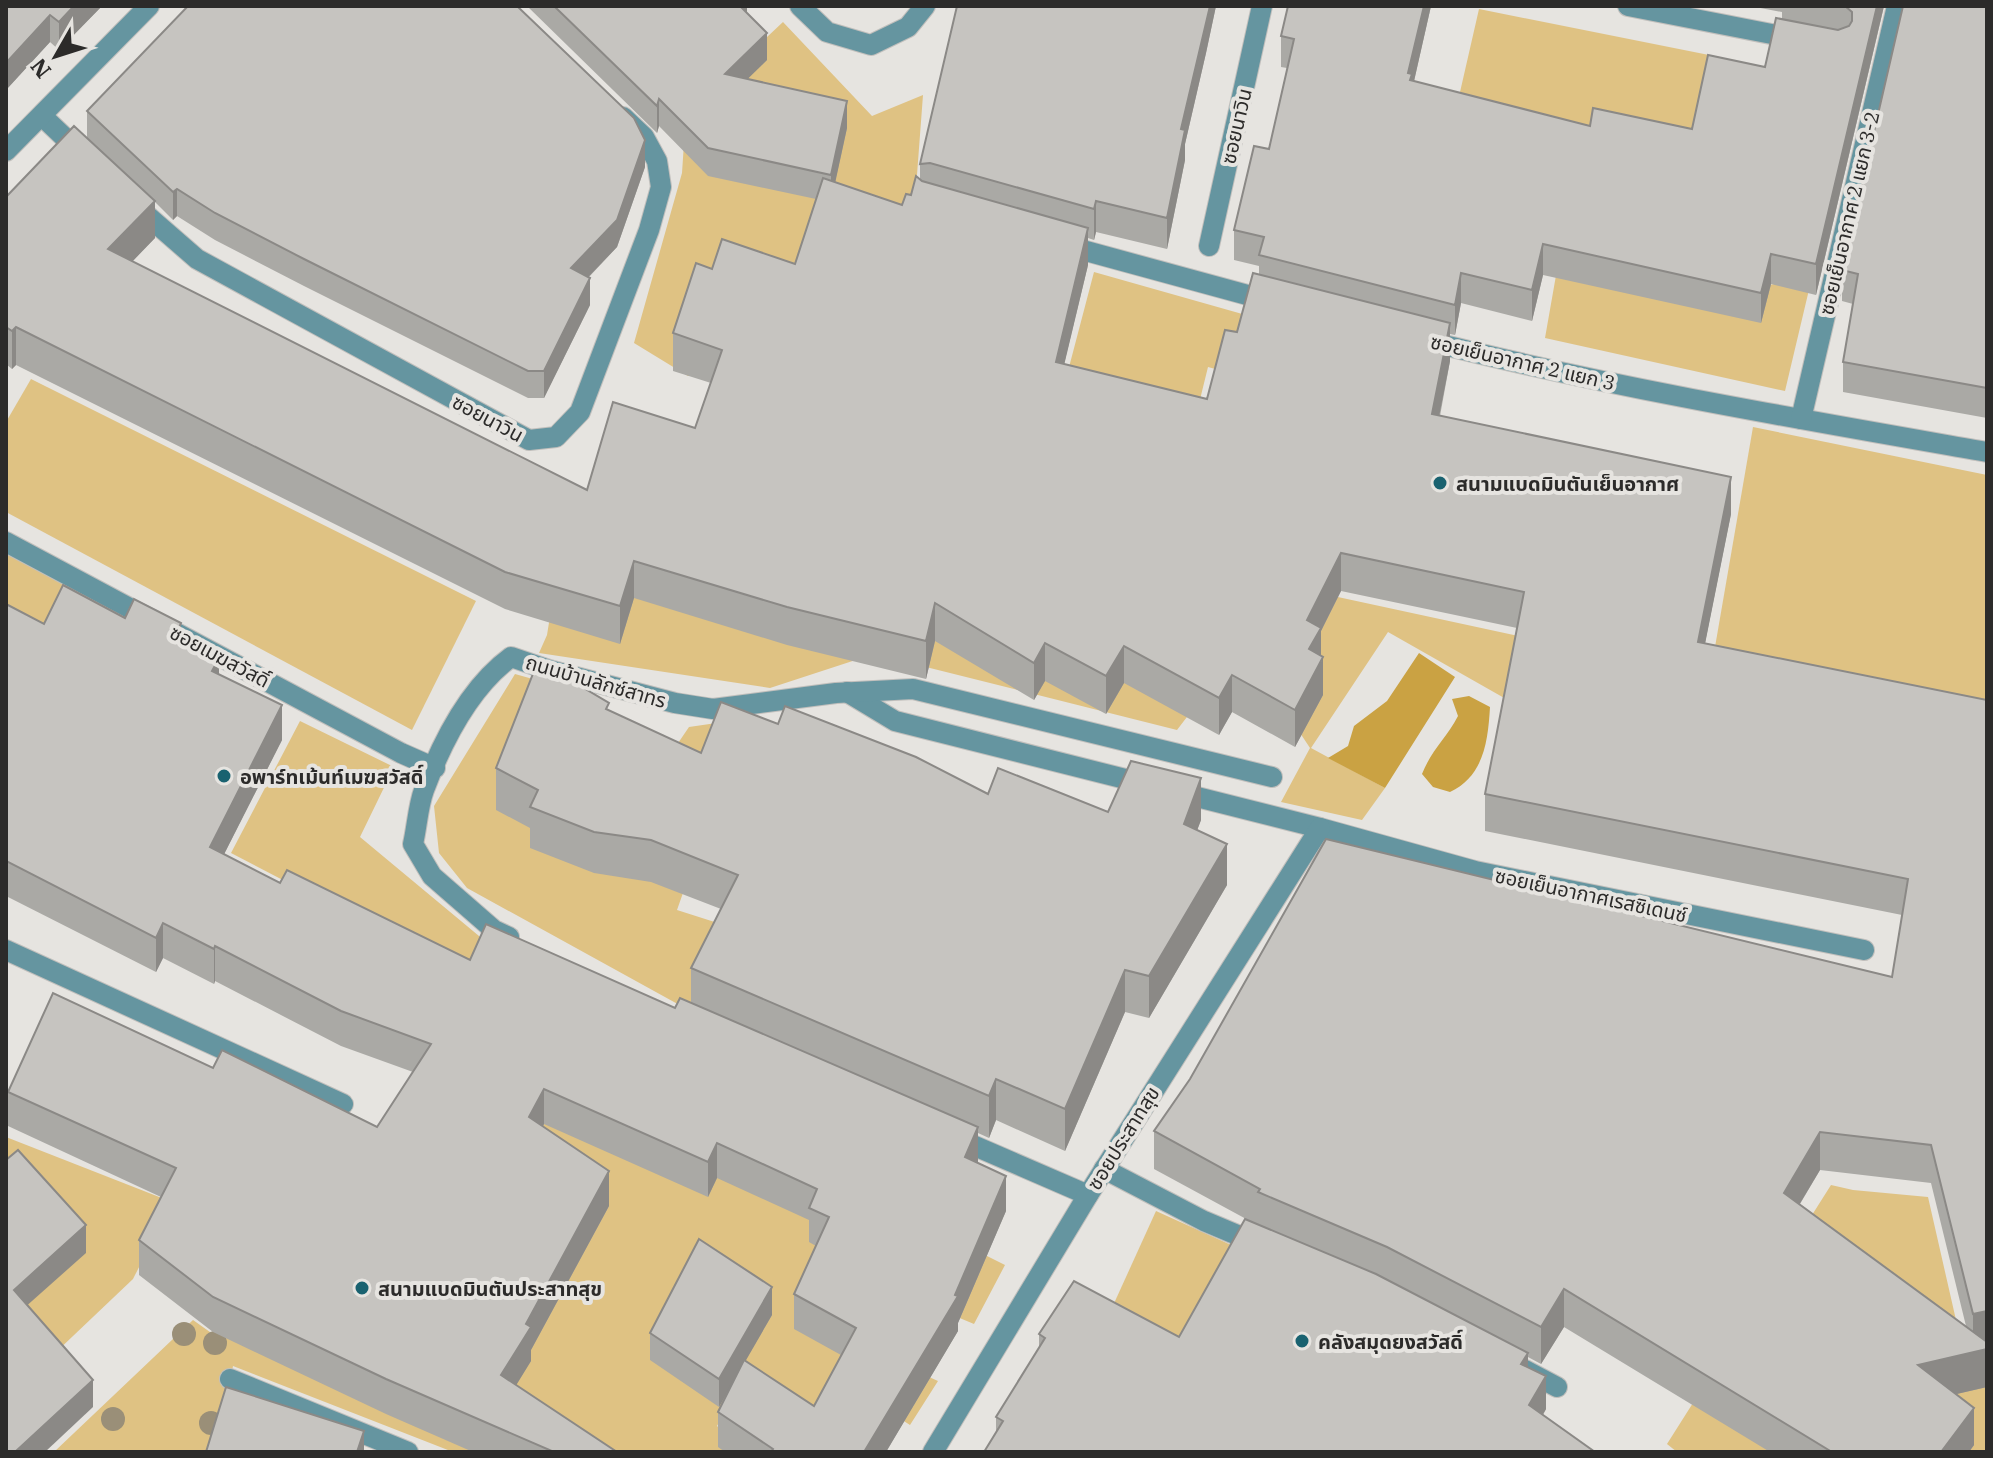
<svg xmlns="http://www.w3.org/2000/svg" width="1993" height="1458" font-family="'IBM Plex Serif','Noto Sans Thai',serif">
	<style>
		.green { fill: #dfc283 }
		.water { fill: #caa243 }
		.lines { fill: none; stroke-linecap: round; stroke-linejoin: round }
		.minor-casing { stroke: #c1bfbc; stroke-width: 22 }
		.minor { stroke: #6595a0; stroke-width: 20 }
		.tree { fill: #9a8f78 }
		.wall { fill: #aaa9a5; fill-rule: evenodd }
		.shaded-wall { fill: #8b8986 }
		.building { fill: #c6c4c0; stroke: #8b8986; stroke-width: 2 }
		.poi-dot { fill: #196270; stroke: #e6e4e0; stroke-width: 3 }
		.labels { text-anchor: middle; dominant-baseline: central; stroke-width: 8; stroke-linejoin: round; paint-order: stroke }
		.street-label { font-size: 20px; fill: #2c2b2a; stroke: #e6e4e0 }
		.poi-label { font-size: 20px; font-weight: bold; fill: #2c2b2a; stroke: #e6e4e0; text-anchor: start }
	</style>
	<rect width="100%" height="100%" fill="#e6e4e0"/>
	<g class="green">
		<path d="M1479 9 1719 57 1693 299 1812 277 1785 391 1545 338 1574 173 1447 149Z"/>
		<path d="M783 22 872 116 923 95 916 188 859 338 688 376 634 343 682 173 686 113Z"/>
		<path d="M1094 272 1267 321 1248 378 1208 367 1189 444 1057 413Z"/>
		<path d="M31 379 476 601 412 730 6 512V422Z"/>
		<path d="M1753 427 1987 475V883L1710 676Z"/>
		<path d="M6 552 135 620 6 649Z"/>
		<path d="M558 567 1273 583 1523 637 1506 699 1388 632 1311 748 1385 788 1362 820 1281 802 1310 748 1242 645 1177 730 874 654 770 688 539 653 547 635Z"/>
		<path d="M515 674 547 683 604 852 689 727 744 719 677 910 749 933 703 1018 467 888 439 853 434 806Z"/>
		<path d="M300 721 394 767 360 837 485 941 973 1249 1005 1265 974 1324 902 1294 869 1350 938 1381 910 1425 848 1385 818 1436 741 1385 717 1426 747 1452H453L233 1366 217 1452H54L193 1320 217 1337 289 1240 412 1094 469 977 231 853Z"/>
		<path d="M6 1137 172 1202 133 1279 53 1355 6 1337Z"/>
		<path d="M1831 1185 1853 1190 1928 1197 1961 1342 1987 1338V1452H1677L1667 1444Z"/>
		<path d="M1156 1211 1251 1254 1177 1390 1096 1343Z"/>
	</g>
	<g class="water">
		<path d="M1419 653 1455 677 1385 788 1328 758 1348 746 1354 726 1387 701Z"/>
		<path d="M1469 696 1490 707C1488 741 1484 776 1450 792L1433 787 1422 774C1432 749 1446 739 1458 716L1452 699Z"/>
	</g>
	<g class="lines">
		<g class="minor-casing">
			<g id="minor">
				<path d="M800 6 827 32 871 45 908 27 925 6"/>
				<path d="M1628 6 1797 39"/>
				<path d="M42 116 83 155"/>
				<path d="M6 151 149 6"/>
				<path d="M135 205 197 259 529 440 556 437 580 412 649 230 661 187 657 161 644 137 623 117"/>
				<path d="M1064 245 1273 302"/>
				<path d="M1209 246 1262 6"/>
				<path d="M1424 340C1609 387 1799 419 1987 452"/>
				<path d="M1801 419 1897 6"/>
				<path d="M6 542 401 753 435 768"/>
				<path d="M847 692 895 721 1320 828 1475 871 1864 950"/>
				<path d="M509 937 494 930 432 876 413 844C417 827 418 806 424 790 442 742 470 687 511 657L549 670 675 703 713 709 836 693 913 689 1272 777"/>
				<path d="M6 950 343 1104"/>
				<path d="M954 1137 1088 1195"/>
				<path d="M1104 1169 1204 1221 1261 1245"/>
				<path d="M1525 1370 1557 1387"/>
				<path d="M230 1379 408 1452"/>
				<path d="M933 1452 1088 1195 1320 828"/>
			</g>
		</g>
		<use href="#minor" class="minor"/>
	</g>
	<g class="tree">
		<circle cx="184" cy="1334" r="12"/>
		<circle cx="215" cy="1343" r="12"/>
		<circle cx="113" cy="1419" r="12"/>
		<circle cx="211" cy="1423" r="12"/>
	</g>
	<g class="wall">
		<path d="M6 6H102L59 50 50 42 6 90Z"/>
		<path d="M527 6H747V13L767 60 747 79 847 128 835 182 902 205 911 195 920 179V164L957 6H1216L1206 53 1185 144V160L1167 249 1096 232 1094 240 1088 238V265L1064 364 1207 399 1237 332 1259 275V266L1234 260V230L1269 149 1287 68 1281 67V36L1288 6H1431L1414 81 1590 126 1692 129 1765 67 1782 19V12L1750 6H1884L1816 295 1771 284 1761 323 1543 275 1532 321 1461 303 1455 335 1450 334V361L1440 416 1731 514 1705 643 1987 700V1387L1956 1394 1974 1445 1969 1452H1770L1564 1327 1541 1364 1528 1357V1367L1546 1409 1543 1415 996 1432V1417L1039 1348V1334L1179 1337 1248 1220 1154 1169V1131L1892 977 1902 915 1485 831V794L1517 628 1341 591 1321 631V656L1323 695 1295 747 1232 712 1219 735 1124 683 1106 714 1045 681 1034 700 935 641 926 679 787 645 634 598 620 644 505 609 16 365 12 369 6 364V197L87 138V111L645 167 617 247 589 277 590 305 544 398H528L304 286 215 240 177 216 173 220 155 202V238L132 261 587 490 695 428 711 383 673 371V333L712 269 795 264 816 199 708 176 659 126 657 133ZM1820 1170 1931 1183 1966 1326 1800 1204Z"/>
		<path d="M1987 6V418L1843 392V362L1853 304 1842 301V270Z"/>
		<path d="M6 604 44 624 125 618 181 638 219 675 282 740 224 854 280 883 470 960 675 1008 691 1003V968L721 909 651 882 594 873 530 848V828L496 810V768L609 711 701 753 778 724 988 794 1108 812 1201 820 1197 830 1227 885 1149 1018 1125 1012 1065 1151 996 1120 989 1138 978 1133 977 1163 1006 1211 958 1323V1331L886 1452H725L718 1447V1412L731 1386 719 1407 650 1360V1333L772 1315 745 1361 814 1406 841 1355 794 1329V1294L816 1246 809 1242V1220L717 1178 708 1197 544 1124 543 1127 609 1206 531 1350V1361L516 1385 617 1452H473L386 1414 213 1332 139 1275V1240L161 1197 8 1126V1092L213 1068 377 1127 413 1072 341 1046 215 981 214 984 163 958 156 972 6 896Z"/>
	</g>
	<g class="shaded-wall">
		<path d="M74 6H102L59 50V22Z"/>
		<path d="M739 6H747V23Z"/>
		<path d="M1210 6H1216L1206 53 1185 144V160L1167 249V218L1181 129Z"/>
		<path d="M1424 6H1431L1412 90 1408 73Z"/>
		<path d="M1877 6H1884L1816 295V264Z"/>
		<path d="M50 15V42L6 90V63Z"/>
		<path d="M767 33V60L725 101V74Z"/>
		<path d="M659 99V126L657 133V106Z"/>
		<path d="M847 101V128L831 202V175Z"/>
		<path d="M645 140V167L617 247 571 295V268Z"/>
		<path d="M177 189V216L173 220V192Z"/>
		<path d="M155 201V238L108 287V249Z"/>
		<path d="M1096 201V232L1094 240V209Z"/>
		<path d="M1088 228V265L1056 399V362Z"/>
		<path d="M1543 244V275L1532 321V290Z"/>
		<path d="M1771 254V284L1761 323V293Z"/>
		<path d="M1461 273V303L1455 335V305Z"/>
		<path d="M590 278V305L544 398V371Z"/>
		<path d="M1450 323V361L1432 452V414Z"/>
		<path d="M16 327V365L12 369V331Z"/>
		<path d="M1731 477V514L1698 679V642Z"/>
		<path d="M1341 553V591L1321 631V662L1323 657V695L1295 747V710L1307 620Z"/>
		<path d="M634 561V598L620 644V606Z"/>
		<path d="M935 603V641L926 679V641Z"/>
		<path d="M181 623V658L176 635Z"/>
		<path d="M1045 643V681L1034 700V663Z"/>
		<path d="M1124 646V683L1106 714V676Z"/>
		<path d="M219 658V692L212 671Z"/>
		<path d="M1232 675V712L1219 735V698Z"/>
		<path d="M282 705V740L210 882V847Z"/>
		<path d="M1201 778V820L1184 865V824Z"/>
		<path d="M1227 844V885L1149 1018V976Z"/>
		<path d="M163 923V958L156 972V938Z"/>
		<path d="M215 946V981L214 984V949Z"/>
		<path d="M1125 970V1012L1065 1151V1109Z"/>
		<path d="M996 1079V1120L989 1138V1096Z"/>
		<path d="M544 1089V1124L529 1152V1117Z"/>
		<path d="M978 1127V1162L965 1192V1157Z"/>
		<path d="M1820 1132V1170L1784 1230V1193Z"/>
		<path d="M717 1143V1178L708 1197V1162Z"/>
		<path d="M609 1171V1206L531 1350V1361L501 1410V1375L526 1324Z"/>
		<path d="M1006 1176V1211L958 1323V1331L886 1452H864L955 1295Z"/>
		<path d="M86 1225V1253L14 1317V1290Z"/>
		<path d="M772 1287V1315L719 1407V1379Z"/>
		<path d="M1564 1289V1327L1541 1364V1327Z"/>
		<path d="M1987 1311V1348L1973 1352V1314Z"/>
		<path d="M1987 1349V1387L1918 1403V1365Z"/>
		<path d="M1528 1353V1386L1521 1364Z"/>
		<path d="M1546 1376V1409L1529 1438V1405Z"/>
		<path d="M93 1380V1407L45 1452H15Z"/>
		<path d="M1974 1408V1445L1969 1452H1941Z"/>
		<path d="M364 1431V1452H357Z"/>
	</g>
	<g class="building">
		<path d="M6 6H74L59 22 50 15 6 63Z"/>
		<path d="M188 6H517L634 118 645 140 617 220 571 268 590 278 544 371H528L304 259 215 213 177 189 173 192 87 111Z"/>
		<path d="M554 6H740L767 33 725 74 847 101 831 175 708 148 659 99 657 106Z"/>
		<path d="M957 6H1210L1181 129 1185 130 1167 218 1096 201 1094 209 930 163 920 164Z"/>
		<path d="M1288 6H1424L1408 73 1412 74 1410 80 1590 126 1593 108 1692 129 1708 55 1765 67 1776 18 1838 30 1849 26 1852 21V12L1845 6H1877L1816 264 1771 254 1761 293 1543 244 1532 290 1461 273 1455 305 1259 255 1264 237 1234 230 1254 146 1269 149 1294 39 1281 36Z"/>
		<path d="M1903 6H1987V388L1843 362 1858 274 1842 270Z"/>
		<path d="M74 126 155 201 108 249 587 490 613 402 695 428 722 350 673 333 696 263 712 269 722 239 795 264 823 178 902 205 906 194 911 195 916 176 922 181 1088 228 1056 362 1207 399 1225 330 1237 332 1253 273 1450 323 1432 414 1731 477 1698 642 1987 700V1311L1973 1314 1931 1145 1820 1132 1784 1193 1987 1342V1349L1918 1365 1974 1408 1941 1452H1832L1564 1289 1541 1327 1387 1247 1258 1192 1260 1189 1154 1131 1190 1079 1326 839 1892 977 1908 879 1485 794 1524 592 1341 553 1307 620 1321 628 1309 649 1323 657 1295 710 1232 675 1219 698 1124 646 1106 676 1045 643 1034 663 935 603 926 641 787 607 634 561 620 606 505 572 16 327 12 331 6 327V197Z"/>
		<path d="M63 585 125 618 134 599 181 623 176 635 219 658 212 671 282 705 210 847 280 883 287 870 470 960 486 924 675 1008 680 998 978 1127 965 1157 1006 1176 955 1295 958 1296 864 1452H771L773 1449 718 1412 744 1360 814 1406 856 1328 794 1294 829 1217 809 1208 817 1189 717 1143 708 1162 544 1089 529 1117 609 1171 526 1324 531 1327 501 1375 617 1452H554L386 1379 213 1297 139 1240 176 1168 8 1092 53 993 213 1068 222 1050 377 1127 431 1044 341 1011 215 946 214 949 163 923 156 938 6 861V604L44 624Z"/>
		<path d="M538 661 609 703 606 709 701 753 721 702 778 724 785 706 916 757 988 794 998 768 1108 812 1131 761 1201 778 1184 824 1227 844 1149 976 1125 970 1065 1109 996 1079 989 1096 691 968 738 875 651 840 594 832 530 807 538 790 496 768Z"/>
		<path d="M18 1150 86 1225 14 1290 93 1380 15 1452H6V1160Z"/>
		<path d="M1245 1219 1376 1274 1528 1353 1521 1364 1546 1376 1529 1405 1595 1452H984L1003 1421 996 1417 1045 1338 1039 1334 1074 1281 1179 1337Z"/>
		<path d="M699 1239 772 1287 719 1379 650 1333Z"/>
		<path d="M226 1387 364 1431 357 1452H206Z"/>
	</g>
	<g class="poi-dot">
		<circle cx="1440" cy="483" r="8"/>
		<circle cx="224" cy="776" r="8"/>
		<circle cx="362" cy="1288" r="8"/>
		<circle cx="1302" cy="1341" r="8"/>
	</g>
	<g class="labels">
		<g class="street-label">
			<text transform="translate(1236 126) rotate(-77)">ซอยนาวิน</text>
			<text transform="translate(1849 213) rotate(-77)">ซอยเย็นอากาศ 2 แยก 3-2</text>
			<text transform="translate(1523 362) rotate(13)">ซอยเย็นอากาศ 2 แยก 3</text>
			<text transform="translate(488 418) rotate(28)">ซอยนาวิน</text>
			<text transform="translate(220 656) rotate(28)">ซอยเมฆสวัสดิ์</text>
			<text transform="translate(596 681) rotate(16)">ถนนบ้านลักซ์สาทร</text>
			<text transform="translate(1591 895) rotate(12)">ซอยเย็นอากาศเรสซิเดนซ์</text>
			<text transform="translate(1123 1138) rotate(-58)">ซอยประสาทสุข</text>
		</g>
		<g class="poi-label">
			<text x="1456" y="483">สนามแบดมินตันเย็นอากาศ</text>
			<text x="240" y="776">อพาร์ทเม้นท์เมฆสวัสดิ์</text>
			<text x="378" y="1288">สนามแบดมินตันประสาทสุข</text>
			<text x="1318" y="1341">คลังสมุดยงสวัสดิ์</text>
		</g>
	</g>
	<rect width="1993" height="1458" fill="none" stroke="#2c2b2a" stroke-width="16"/>
	<g transform="translate(56 56) rotate(231)" stroke="#e6e4e0" stroke-width="6" paint-order="stroke">
	<path d="M0-6L14 30L0 20L-14 30Z" fill="#2c2b2a"/>
	<text y="-12" font-size="22" font-weight="bold" text-anchor="middle" fill="#2c2b2a">N</text>
	</g>
</svg>
